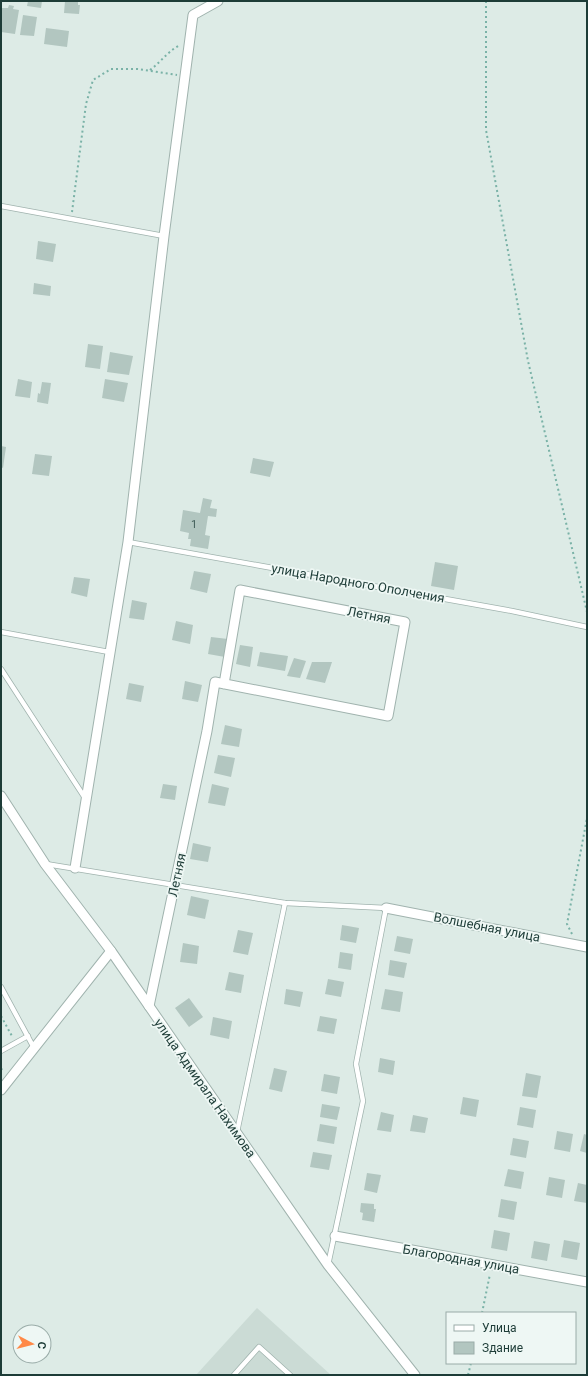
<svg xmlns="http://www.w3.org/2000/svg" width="588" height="1376" font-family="Roboto,sans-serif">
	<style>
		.built { fill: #cbdbd5 }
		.building { fill: #b2c6c0 }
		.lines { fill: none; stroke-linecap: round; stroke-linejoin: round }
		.service-casing { stroke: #a0b3ae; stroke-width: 6 }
		.minor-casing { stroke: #a0b3ae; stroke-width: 11 }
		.path { stroke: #7ab2a7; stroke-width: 2; stroke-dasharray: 2 3; stroke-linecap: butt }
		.service { stroke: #fff; stroke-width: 4.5 }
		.minor { stroke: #fff; stroke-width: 9 }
		.labels { text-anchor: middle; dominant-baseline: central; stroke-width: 3.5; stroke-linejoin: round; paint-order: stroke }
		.number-label { font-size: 11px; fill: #425e59 }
		.street-label { font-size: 13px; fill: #1d3c37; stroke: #eef7f4 }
	</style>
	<rect width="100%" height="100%" fill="#ddebe6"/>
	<path class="built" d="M257 1308 331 1375H196Z"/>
	<g class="building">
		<path d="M28 1H42L41 8 27 6Z"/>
		<path d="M65 1H78V5H80L79 14 64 13Z"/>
		<path d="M9 5 14 6 13 9 19 10 15 34 1 32 2 8H8Z"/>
		<path d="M23 15 37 17 34 36 20 35Z"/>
		<path d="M46 28 69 31 67 47 44 44Z"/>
		<path d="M38 241 56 244 53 262 36 259Z"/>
		<path d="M34 283 51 286 50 296 33 294Z"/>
		<path d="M88 344 103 346 100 369 85 367Z"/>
		<path d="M110 352 133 356 129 375 107 372Z"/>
		<path d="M18 379 32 382 30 398 15 396Z"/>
		<path d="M105 379 128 383 124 402 102 398Z"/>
		<path d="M42 382 51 383 48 404 37 402 38 393 40 394Z"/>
		<path d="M1 446 6 447 3 468 1 467Z"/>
		<path d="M35 454 52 456 49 476 32 474Z"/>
		<path d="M253 458 274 462 270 477 250 473Z"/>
		<path d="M203 498 212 500 210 508 217 509 216 517 208 516 205 535 210 536 208 549 190 546 191 539H188L189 533 180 531 183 510 200 513Z"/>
		<path d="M435 562 458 566 454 590 431 586Z"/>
		<path d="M194 571 211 574 207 593 190 589Z"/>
		<path d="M74 577 90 579 87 597 71 593Z"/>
		<path d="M132 600 147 603 144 620 129 618Z"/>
		<path d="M176 621 193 625 190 644 172 640Z"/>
		<path d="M211 637 228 639 225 657 208 654Z"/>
		<path d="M240 645 253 647 250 667 236 664Z"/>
		<path d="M260 652 288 656 285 671 257 666Z"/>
		<path d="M294 658 306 661 300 678 287 676Z"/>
		<path d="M312 662H332L325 683 306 679Z"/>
		<path d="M185 681 202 685 198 702 182 699Z"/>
		<path d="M129 683 144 686 141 702 126 699Z"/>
		<path d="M225 725 242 729 239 747 221 744Z"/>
		<path d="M218 755 235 758 231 777 214 773Z"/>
		<path d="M163 784 177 786 175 800 160 798Z"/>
		<path d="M212 784 229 788 225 806 208 803Z"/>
		<path d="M193 843 211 847 208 862 190 859Z"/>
		<path d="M191 896 209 900 205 919 187 915Z"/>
		<path d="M342 925 359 928 356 943 340 940Z"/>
		<path d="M238 930 253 933 248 955 233 952Z"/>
		<path d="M397 936 413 939 410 954 394 951Z"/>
		<path d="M183 943 199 946 197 964 180 962Z"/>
		<path d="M340 952 353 954 351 970 338 968Z"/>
		<path d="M390 960 407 963 404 978 388 975Z"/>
		<path d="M229 972 244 975 241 993 225 990Z"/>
		<path d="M328 979 344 982 341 997 325 994Z"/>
		<path d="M286 989 303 992 300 1007 284 1004Z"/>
		<path d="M385 989 403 992 400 1012 381 1009Z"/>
		<path d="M189 998 203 1017 189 1027 175 1008Z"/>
		<path d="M320 1016 337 1019 334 1034 317 1031Z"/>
		<path d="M213 1017 232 1021 229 1039 210 1035Z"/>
		<path d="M380 1058 395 1061 393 1075 378 1072Z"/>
		<path d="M274 1068 287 1071 282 1092 269 1089Z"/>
		<path d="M526 1073 541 1076 537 1098 522 1096Z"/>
		<path d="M324 1074 340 1077 337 1094 321 1091Z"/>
		<path d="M463 1097 479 1100 476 1117 460 1114Z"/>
		<path d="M322 1104 340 1107 337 1120 320 1117Z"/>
		<path d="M520 1107 536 1110 533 1128 517 1125Z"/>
		<path d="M381 1112 394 1115 391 1132 377 1130Z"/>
		<path d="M413 1115 428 1118 425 1133 410 1131Z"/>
		<path d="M320 1124 337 1127 334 1144 317 1141Z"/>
		<path d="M557 1131 573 1134 570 1152 554 1149Z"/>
		<path d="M584 1134 587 1135V1153L580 1151Z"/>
		<path d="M513 1138 529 1141 526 1158 510 1155Z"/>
		<path d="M313 1152 332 1155 329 1170 310 1167Z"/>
		<path d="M508 1169 524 1172 521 1189 504 1186Z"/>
		<path d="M367 1173 381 1175 377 1193 364 1190Z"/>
		<path d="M549 1177 565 1180 562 1198 546 1195Z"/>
		<path d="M578 1183 587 1185V1203L574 1201Z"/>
		<path d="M501 1199 517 1202 514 1220 498 1217Z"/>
		<path d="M361 1203 374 1204V1209H376L374 1222 362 1220 363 1213 360 1212Z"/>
		<path d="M494 1230 510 1233 507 1251 491 1248Z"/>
		<path d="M564 1240 580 1243 577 1260 561 1257Z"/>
		<path d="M534 1241 550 1244 547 1261 531 1258Z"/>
	</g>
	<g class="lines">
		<g class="service-casing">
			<g id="service">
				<path d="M1 206 164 236"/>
				<path d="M128 542 512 611 587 627"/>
				<path d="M1 632 109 652"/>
				<path d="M1 669 85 798"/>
				<path d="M46 864 285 903 386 908 356 1064 363 1101 328 1265"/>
				<path d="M1 987 34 1048"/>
				<path d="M1 1051 28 1036"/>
				<path d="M237 1132 285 903"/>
				<path d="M234 1375 259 1347 290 1375"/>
			</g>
		</g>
		<g class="minor-casing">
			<g id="minor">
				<path d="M1 796 45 864 111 951 328 1265 415 1375"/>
				<path d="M75 868 128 542 164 236 193 15 218 1"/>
				<path d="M386 908 587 947"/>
				<path d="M149 1006 207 731 215 682 388 716 405 622 240 590 224 684"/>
				<path d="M1 1090 111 951"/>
				<path d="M335 1236 587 1282"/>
			</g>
		</g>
		<g class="path">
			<path d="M486 1V130L528 361 587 612"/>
			<path d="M150 70C161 62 168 51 180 45"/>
			<path d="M72 212 86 104 93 80 111 69H138L177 75"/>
			<path d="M572 934 567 924 587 818"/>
			<path d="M1 1016 13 1038"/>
			<path d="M1 1070 4 1066"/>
			<path d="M482 1313 490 1274"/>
			<path d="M468 1375 471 1363"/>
		</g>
		<use href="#service" class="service"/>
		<use href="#minor" class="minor"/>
	</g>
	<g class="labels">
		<g class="number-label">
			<text x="194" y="524">1</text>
		</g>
		<g class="street-label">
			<text transform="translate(358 583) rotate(10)">улица Народного Ополчения</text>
			<text transform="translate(369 615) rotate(11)">Летняя</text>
			<text transform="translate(177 875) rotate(-78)">Летняя</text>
			<text transform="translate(487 927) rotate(11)">Волшебная улица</text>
			<text transform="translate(205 1088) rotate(55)">улица Адмирала Нахимова</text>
			<text transform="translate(461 1259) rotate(10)">Благородная улица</text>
		</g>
	</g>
	<rect width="588" height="1376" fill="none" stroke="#1d3c37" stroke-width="4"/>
	<rect x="446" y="1312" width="130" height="52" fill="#eef7f4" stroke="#9aaca8"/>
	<rect x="454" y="1325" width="20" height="6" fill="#ffffff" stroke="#9aaca8"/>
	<text x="482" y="1332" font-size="12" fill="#1d3c37">Улица</text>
	<rect x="454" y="1342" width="20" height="12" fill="#b2c6c0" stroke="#9aaca8"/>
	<text x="482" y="1352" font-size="12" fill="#1d3c37">Здание</text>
	<g transform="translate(32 1344) rotate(97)"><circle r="19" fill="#eef7f4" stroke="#9aaca8"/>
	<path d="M0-3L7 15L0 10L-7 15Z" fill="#ff8947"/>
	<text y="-6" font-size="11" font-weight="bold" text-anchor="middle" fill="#1d3c37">С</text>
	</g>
</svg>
